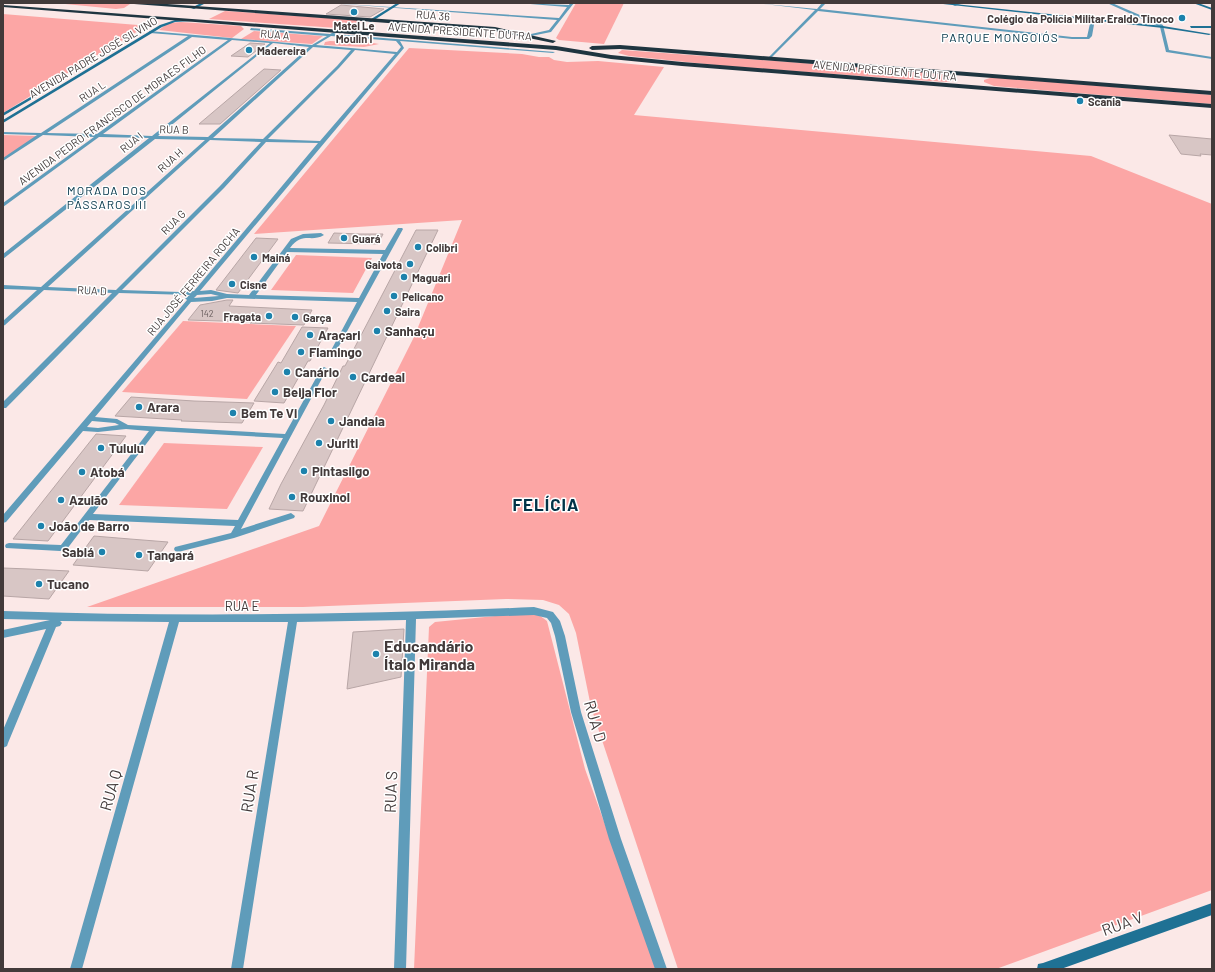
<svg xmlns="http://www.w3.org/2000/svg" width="1215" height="972" font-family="Barlow,sans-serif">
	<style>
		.green { fill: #fca6a5 }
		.building { fill: #d8c6c5; stroke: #b8a6a6 }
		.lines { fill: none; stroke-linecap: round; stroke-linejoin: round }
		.street { fill: #5f9cba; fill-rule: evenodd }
		.secondary { fill: #1f7194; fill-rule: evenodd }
		.highway { fill: #1f3540; fill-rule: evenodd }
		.poi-dot { fill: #1c82ac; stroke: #fff; stroke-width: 1.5 }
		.labels { text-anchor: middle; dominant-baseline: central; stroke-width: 3; stroke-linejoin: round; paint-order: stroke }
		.far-number-label { font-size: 9px; fill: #685d5d }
		.far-street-label { font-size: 11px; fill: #423a3a; stroke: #fff }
		.far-poi-label { font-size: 11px; font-weight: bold; fill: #423a3a; stroke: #fff; text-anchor: start }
		.far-neighbourhood-label { font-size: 12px; letter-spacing: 1px; fill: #023347; stroke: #fff }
		.poi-label { font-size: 13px; font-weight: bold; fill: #423a3a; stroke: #fff; text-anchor: start }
		.street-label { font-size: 13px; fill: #423a3a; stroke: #fff }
		.near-poi-label { font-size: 16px; font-weight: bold; fill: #423a3a; stroke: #fff; text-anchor: start }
		.near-street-label { font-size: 16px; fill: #423a3a; stroke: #fff }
		.district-label { font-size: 17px; font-weight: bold; letter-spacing: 1px; fill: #023347; stroke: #fff }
	</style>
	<rect width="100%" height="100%" fill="#fbe8e7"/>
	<g class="green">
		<path d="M55 3H121L130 4 124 8 116 9Z"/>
		<path d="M576 3H624L604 44 559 40 556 38Z"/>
		<path d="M225 11 357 20 364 22 358 26 337 28 209 19Z"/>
		<path d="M3 14 150 26 144 30 138 31 79 66 3 113Z"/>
		<path d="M181 22 241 26 244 29 232 38 159 30 168 23Z"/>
		<path d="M254 31 323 36 312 44 241 39Z"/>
		<path d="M330 41 373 43 379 44 364 47 324 45 325 42Z"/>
		<path d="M409 48 522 54 539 57H549L554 60 567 62 598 61 664 67 634 115 1091 156 1212 204V890L996 969H678L591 707 576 633 569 614 559 605 543 600 506 599 303 607H87L319 526 414 337 462 220 254 234Z"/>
		<path d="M622 50 941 73 952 76 956 80 948 82 930 81 724 66 629 56 618 53Z"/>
		<path d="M993 77 1212 95V104L1005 87 994 86 984 82V80Z"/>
		<path d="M3 135 38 136 3 159Z"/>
		<path d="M296 255 372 258 353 293 271 290Z"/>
		<path d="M183 321 296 326 247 399 122 392Z"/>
		<path d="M164 443 263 447 227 509 119 505Z"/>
		<path d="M535 612 547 621 585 769 657 969H414L429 627 435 622Z"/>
	</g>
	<g class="building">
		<path d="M341 5 384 9 370 17 326 14Z"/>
		<path d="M250 43 265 44 248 57 231 56Z"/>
		<path d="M264 69 281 70 220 124H199Z"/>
		<path d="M1169 135 1212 139V155L1200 154 1201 156 1181 154Z"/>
		<path d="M416 230H438L303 511 269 509 281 484 324 405 343 366H345Z"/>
		<path d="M334 233 360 234H383L378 244 328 243Z"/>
		<path d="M256 238 278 239 238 293 216 290Z"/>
		<path d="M227 300H233L229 306 312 310 304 325 250 323 252 322 188 320 200 305Z"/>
		<path d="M302 327 328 328 310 361H308L284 403 254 401 278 362 281 363Z"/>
		<path d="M131 397 194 401 254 403 242 423 181 421 182 420 115 416Z"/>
		<path d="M96 434 126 436 48 541 13 539Z"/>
		<path d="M94 536 130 539 168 542 148 571 73 565Z"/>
		<path d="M3 568 29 569 69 571 49 599 3 596Z"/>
		<path d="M404 629 401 677 347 689 353 632Z"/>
	</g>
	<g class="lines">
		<g class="street">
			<path d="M329 3 559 18 567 7 518 3 569 5 570 3H574L551 32 531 36 515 33 517 32 531 34 549 30 557 20Z"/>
			<path d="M755 3 817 9 822 3H826L820 9 1072 37H1087L1091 19H1095L1092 36 1089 39H1072L818 11 769 60 768 58 815 10Z"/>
			<path d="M959 3H964L955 6 953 5Z"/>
			<path d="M1107 3H1112L1163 25 1169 50 1212 57V59L1166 52 1160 27Z"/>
			<path d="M251 28 330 34 336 31 338 32 334 34 555 52 553 53 400 41 404 48 200 291 211 290 227 294 249 295 291 239 303 234 321 233 324 235C311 243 303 231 290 248L385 250 398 228H402L403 229 333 357 331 358 328 356 357 302 227 298 212 301 191 302 95 417 117 419 128 425 285 434 321 369 324 367 326 368 327 369 241 529 291 513 295 516 294 518 234 538 178 552 175 551 174 549 175 547 231 533 235 526 89 520 67 549 60 551 6 548 5 546 6 544 9 543 61 545 149 431 126 429 98 432 83 431 6 522 3 523V515L187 300 185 298 190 295 119 293 6 408H3V402L112 293 44 290 5 325 3 326V321L37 290 3 289V285L41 287 205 140 155 139 3 259V254L149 138 99 137 3 207V203L94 137 43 135 3 161V158L37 135 3 134V132L41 133 188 36 150 33 149 31 312 45 327 36 250 30ZM331 36 396 41 401 47 397 52 316 45ZM192 37 228 40 97 134 47 133ZM232 40 270 43 152 136 103 134ZM273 43 309 47 208 137 158 136ZM313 47 351 50 337 66 263 139 213 138ZM355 50 395 54 320 141 268 139 339 68ZM210 140 261 142 220 186 116 290 48 287ZM266 142 318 143 194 291 180 292 122 290 224 188ZM287 252 383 254 359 298 256 295ZM211 294 219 296 194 298 197 295ZM92 421 115 423 119 425 98 428 87 427ZM156 431 283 438 238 520 93 514Z"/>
			<path d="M534 607 553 612 560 621 565 636 581 712 621 839 667 969H655L609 839 571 712 555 636 551 623 547 618 534 615 416 619 406 969H394L406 620 297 622 243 969H231L288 622H179L82 969H70L169 622 60 621 62 623 60 626 56 627 8 743 7 746 3 748V730L46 629 3 638V630L50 620 3 619V611C180 617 357 615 534 607Z"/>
		</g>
		<g class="secondary">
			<path d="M201 3H206L194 9 191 8Z"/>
			<path d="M397 3H401L371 22 368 21Z"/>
			<path d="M934 3H945L1163 26 1211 34 1209 35 1163 28Z"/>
			<path d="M1193 3H1198L1212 8V10Z"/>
			<path d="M175 20 193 21 175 22 162 27 3 123V120L160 25Z"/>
			<path d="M1190 26H1212V28H1191Z"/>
			<path d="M34 95 37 96 3 116V113Z"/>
			<path d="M1212 903V915L1061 969H1037L1038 964 1043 963Z"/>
		</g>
		<g class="highway">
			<path d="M132 3H153L495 27 556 41 553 43 495 31 134 4Z"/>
			<path d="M3 5 556 46 611 55 682 62 1212 104V108L682 66 611 59 556 50 3 7Z"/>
			<path d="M620 45 1212 91V95L620 49 592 50 589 48 592 46Z"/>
		</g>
	</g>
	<g class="poi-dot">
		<circle cx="354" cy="12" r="4"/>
		<circle cx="1182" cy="18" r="4"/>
		<circle cx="249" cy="50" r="4"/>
		<circle cx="1080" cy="101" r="4"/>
		<circle cx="344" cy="238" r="4"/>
		<circle cx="418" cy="247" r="4"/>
		<circle cx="254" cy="257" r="4"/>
		<circle cx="410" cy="264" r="4"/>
		<circle cx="404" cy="277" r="4"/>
		<circle cx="232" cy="284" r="4"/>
		<circle cx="394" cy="296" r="4"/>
		<circle cx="387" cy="311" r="4"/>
		<circle cx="269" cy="316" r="4"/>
		<circle cx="295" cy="317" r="4"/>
		<circle cx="377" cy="331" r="4"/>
		<circle cx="310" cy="335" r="4"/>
		<circle cx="301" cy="352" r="4"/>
		<circle cx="287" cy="372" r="4"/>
		<circle cx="353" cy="377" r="4"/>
		<circle cx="275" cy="392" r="4"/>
		<circle cx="139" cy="407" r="4"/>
		<circle cx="233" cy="413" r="4"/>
		<circle cx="331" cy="421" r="4"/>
		<circle cx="319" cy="443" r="4"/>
		<circle cx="101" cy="448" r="4"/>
		<circle cx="304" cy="471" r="4"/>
		<circle cx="82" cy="472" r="4"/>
		<circle cx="292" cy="497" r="4"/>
		<circle cx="61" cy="500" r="4"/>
		<circle cx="41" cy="526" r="4"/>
		<circle cx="102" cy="552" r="4"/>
		<circle cx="139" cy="555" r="4"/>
		<circle cx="39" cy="584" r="4"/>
		<circle cx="376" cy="654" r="4"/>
	</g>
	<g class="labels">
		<g class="far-number-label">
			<text x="207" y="313">142</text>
		</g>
		<g class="far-street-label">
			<text transform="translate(433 15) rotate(4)">RUA 36</text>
			<text transform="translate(460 31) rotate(4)">AVENIDA PRESIDENTE DUTRA</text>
			<text transform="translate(275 34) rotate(5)">RUA A</text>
			<text transform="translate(93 57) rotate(-31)">AVENIDA PADRE JOSÉ SILVINO</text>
			<text transform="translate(885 70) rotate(5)">AVENIDA PRESIDENTE DUTRA</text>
			<text transform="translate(92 91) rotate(-34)">RUA L</text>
			<text transform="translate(112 115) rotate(-36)">AVENIDA PEDRO FRANCISCO DE MORAES FILHO</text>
			<text transform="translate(174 129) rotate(1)">RUA B</text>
			<text transform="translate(131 142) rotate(-39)">RUA I</text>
			<text transform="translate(170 160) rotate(-42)">RUA H</text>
			<text transform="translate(173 222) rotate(-45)">RUA G</text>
			<text transform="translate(193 281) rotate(-50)">RUA JOSÉ FERREIRA ROCHA</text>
			<text transform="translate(92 290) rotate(3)">RUA D</text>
		</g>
		<g class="far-poi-label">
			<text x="1174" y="18" text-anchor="end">Colégio da Polícia Militar Eraldo Tinoco</text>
			<text x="354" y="25" text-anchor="middle">Matel Le<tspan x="354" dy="13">Moulin I</tspan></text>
			<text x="257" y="50">Madereira</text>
			<text x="1088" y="101">Scania</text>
			<text x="352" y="238">Guará</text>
			<text x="426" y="247">Colibri</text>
			<text x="262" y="257">Mainá</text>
			<text x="402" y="264" text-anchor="end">Gaivota</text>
			<text x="412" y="277">Maguari</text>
			<text x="240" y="284">Cisne</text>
			<text x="402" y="296">Pelicano</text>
			<text x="395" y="311">Saira</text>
			<text x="261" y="316" text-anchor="end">Fragata</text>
			<text x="303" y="317">Garça</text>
		</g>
		<g class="far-neighbourhood-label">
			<text x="1000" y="37">PARQUE MONGOIÓS</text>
			<text x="107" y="190">MORADA DOS<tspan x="107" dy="14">PÁSSAROS III</tspan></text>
		</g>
		<g class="poi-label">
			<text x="385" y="331">Sanhaçu</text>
			<text x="318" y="335">Araçari</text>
			<text x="309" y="352">Flamingo</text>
			<text x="295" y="372">Canário</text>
			<text x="361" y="377">Cardeal</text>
			<text x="283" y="392">Beija Flor</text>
			<text x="147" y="407">Arara</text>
			<text x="241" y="413">Bem Te Vi</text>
			<text x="339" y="421">Jandaia</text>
			<text x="327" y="443">Juriti</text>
			<text x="109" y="448">Tuiuiu</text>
			<text x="312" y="471">Pintasilgo</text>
			<text x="90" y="472">Atobá</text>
			<text x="300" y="497">Rouxinol</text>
			<text x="69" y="500">Azulão</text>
			<text x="49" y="526">João de Barro</text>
			<text x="94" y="552" text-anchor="end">Sabiá</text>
			<text x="147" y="555">Tangará</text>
			<text x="47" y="584">Tucano</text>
		</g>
		<g class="street-label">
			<text x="242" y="606">RUA E</text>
		</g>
		<g class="near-poi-label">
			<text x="384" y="645">Educandário<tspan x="384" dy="18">Ítalo Miranda</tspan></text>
		</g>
		<g class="near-street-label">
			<text transform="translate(596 721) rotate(74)">RUA D</text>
			<text transform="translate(110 790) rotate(-74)">RUA Q</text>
			<text transform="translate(249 791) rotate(-81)">RUA R</text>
			<text transform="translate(390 792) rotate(-88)">RUA S</text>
			<text transform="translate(1122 923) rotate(-20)">RUA V</text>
		</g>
		<g class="district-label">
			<text x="546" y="504">FELÍCIA</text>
		</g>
	</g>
	<rect width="1215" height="972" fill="none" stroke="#423a3a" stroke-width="8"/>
</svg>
